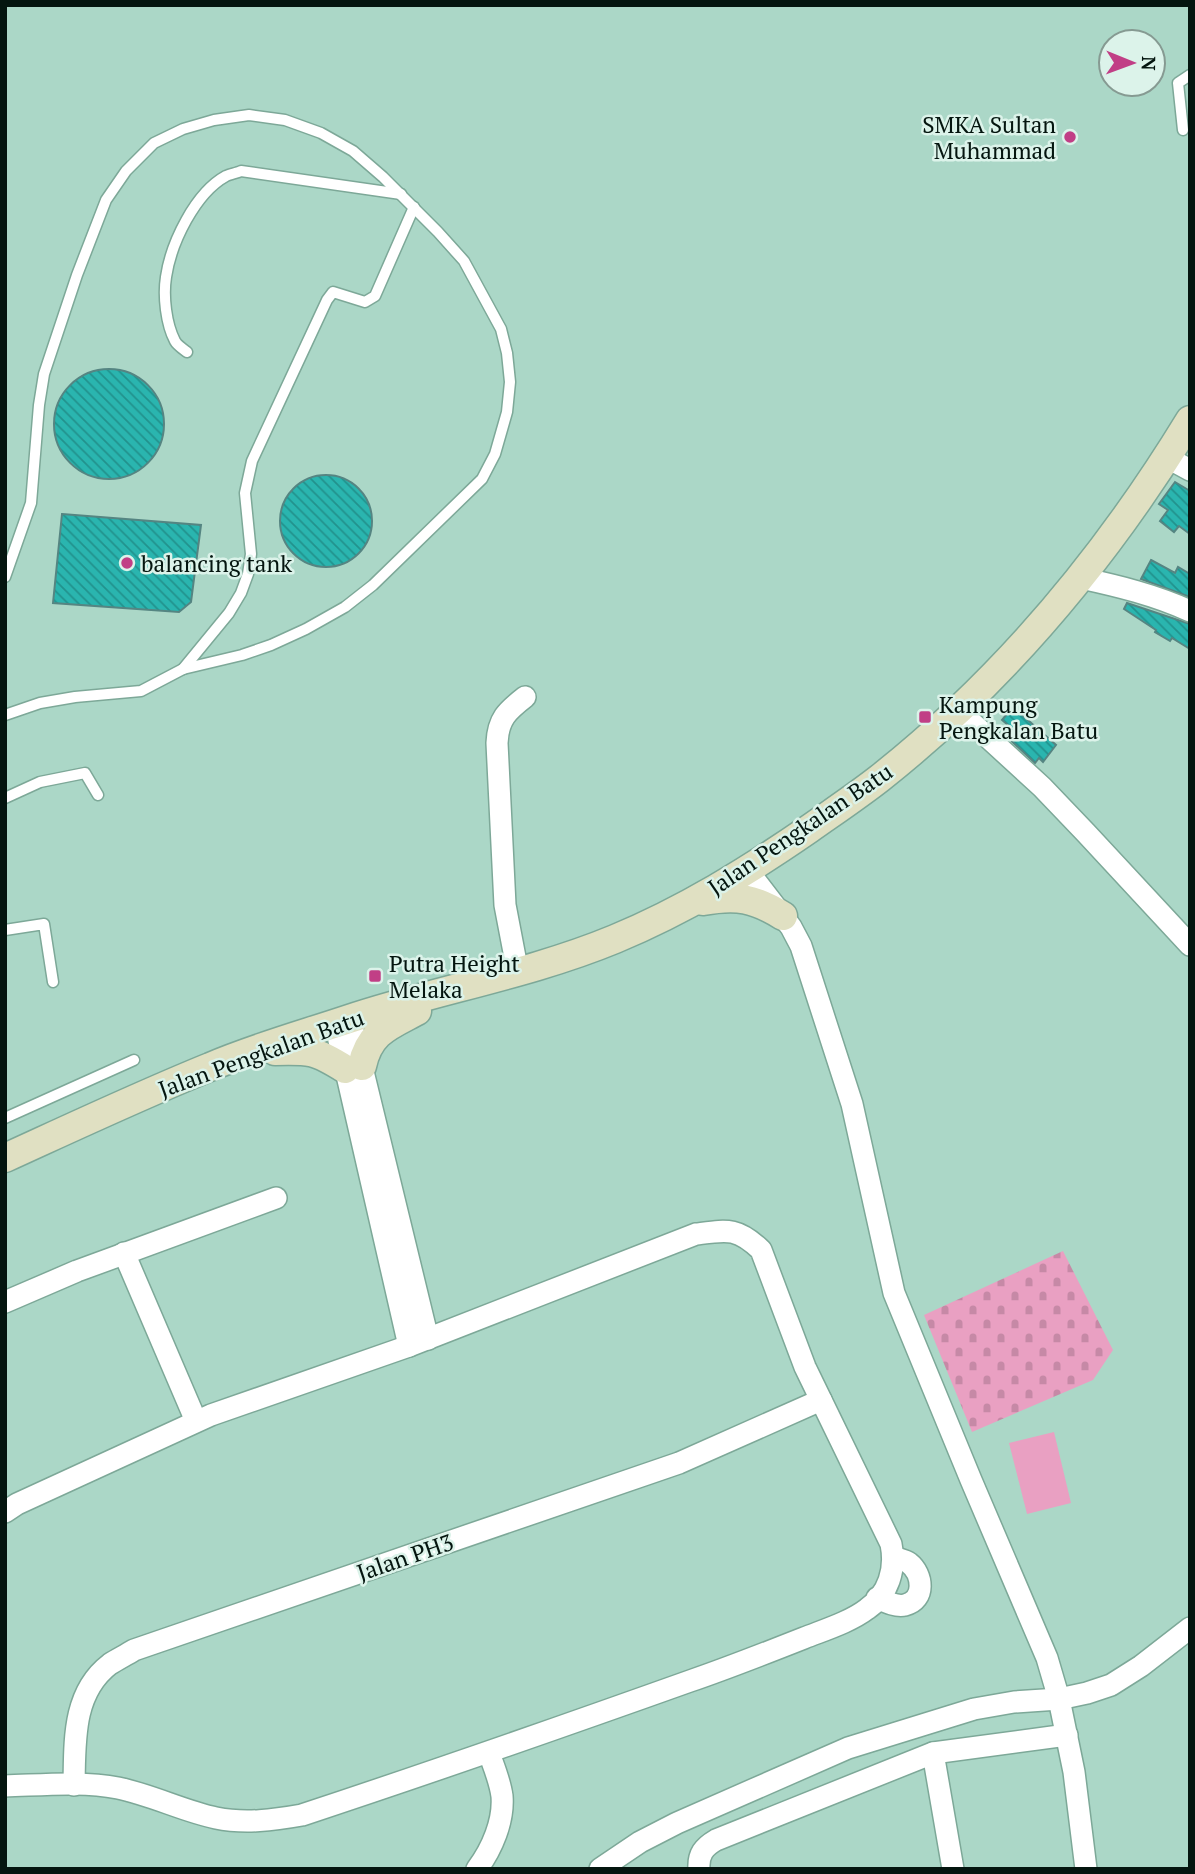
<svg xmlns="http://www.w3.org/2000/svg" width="1195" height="1874" font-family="'PT Serif',serif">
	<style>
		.grass { fill: #e9a0c2 }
		.cemetery { fill: url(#cemetery-stones) }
		.building { fill: url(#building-back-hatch); stroke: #558582; stroke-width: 2 }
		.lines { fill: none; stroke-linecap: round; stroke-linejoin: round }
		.lane-casing { stroke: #7da898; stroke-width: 13 }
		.street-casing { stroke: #7da898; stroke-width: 24 }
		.secondary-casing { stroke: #7da898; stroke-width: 31 }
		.lane { stroke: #fff; stroke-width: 10 }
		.street { stroke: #fff; stroke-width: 21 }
		.secondary { stroke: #e0e0c2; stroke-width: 28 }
		.poi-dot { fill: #c13f86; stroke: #dcf3ea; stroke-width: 2.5 }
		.labels { text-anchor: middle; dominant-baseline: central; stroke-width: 5; stroke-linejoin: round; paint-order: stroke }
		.poi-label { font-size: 23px; fill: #04150f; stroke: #dcf3ea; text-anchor: start }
		.street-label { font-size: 23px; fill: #04150f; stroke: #dcf3ea }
	</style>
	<defs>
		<pattern id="cemetery-stones" width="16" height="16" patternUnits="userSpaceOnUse" patternTransform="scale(1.75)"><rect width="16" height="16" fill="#e9a0c2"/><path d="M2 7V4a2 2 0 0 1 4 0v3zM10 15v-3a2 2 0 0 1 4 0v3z" fill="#c689a6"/></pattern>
		<pattern id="building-back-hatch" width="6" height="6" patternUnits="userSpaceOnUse" patternTransform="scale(1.75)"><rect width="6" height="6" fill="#2ab5af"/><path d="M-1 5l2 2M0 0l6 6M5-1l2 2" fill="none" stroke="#22928d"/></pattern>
	</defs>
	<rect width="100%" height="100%" fill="#abd7c7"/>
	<path class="grass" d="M1054 1432 1071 1503 1027 1514 1009 1443Z"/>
	<path class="cemetery" d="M1063 1251 1113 1350 1093 1380 972 1432 924 1315Z"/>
	<g class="building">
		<circle cx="109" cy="424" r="55"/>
		<circle cx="326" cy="521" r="46"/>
		<path d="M1175 482 1190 491V534L1179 526 1174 532 1160 521 1168 510 1159 504Z"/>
		<path d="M62 514 201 525 191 602 179 612 53 603Z"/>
		<path d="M1151 560 1175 573 1178 567 1190 574V597L1141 579Z"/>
		<path d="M1127 603 1190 624V649L1172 638 1170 641 1155 632 1156 630 1124 609Z"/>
		<path d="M1013 707 1056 745 1043 762 1039 758 1035 763 1003 733 1009 726 1002 720Z"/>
	</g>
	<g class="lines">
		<g class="lane-casing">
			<g id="lane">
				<path d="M1183 130 1178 83 1190 75"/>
				<path d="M187 352C183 349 177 345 175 341 166 324 163 296 166 277 171 243 195 193 226 176 230 174 237 173 241 171L401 194"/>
				<path d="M5 577 31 503 39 405 44 374 77 275 106 200 126 171 154 143 183 129 214 120 249 115 285 120 321 133 353 151 383 177 438 232 464 261 501 329 507 353 510 382 507 412 495 454 482 479 373 585 345 607 306 629 271 645 242 655 183 669 141 691 75 697 40 703 5 715"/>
				<path d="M183 669 229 613 241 593 248 574 251 554 245 493 252 461 327 300 333 292 365 302 375 296 414 207"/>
				<path d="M5 798 40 782 85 773 98 795"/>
				<path d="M5 930 44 924 53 982"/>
				<path d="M5 1118 134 1060"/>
			</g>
		</g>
		<g class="street-casing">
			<g id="street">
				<path d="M1167 455 1179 464 1190 470"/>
				<path d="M1081 578C1118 586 1155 595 1190 611"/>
				<path d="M958 710 1042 787 1086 833 1190 945"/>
				<path d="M748 871 791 927 801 946 852 1104 894 1293 971 1480 1047 1658 1059 1699 1074 1772 1086 1869"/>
				<path d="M518 973 505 905 497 743C498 719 507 711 525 697"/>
				<path d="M350 1018 428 1339"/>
				<path d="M335 1023 409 1346"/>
				<path d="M124 1253 196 1421"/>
				<path d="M5 1302 77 1271 276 1198"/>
				<path d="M5 1512 17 1504 211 1415 409 1346 696 1234C727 1230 737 1227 761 1250L805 1367 891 1544C896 1569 889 1594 867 1609 850 1622 824 1630 804 1638 766 1653 728 1668 690 1681 561 1727 432 1772 302 1815 274 1820 245 1824 216 1818 183 1811 152 1795 118 1788 82 1781 42 1785 5 1786"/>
				<path d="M877 1598C886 1602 896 1607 905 1605 926 1600 923 1574 909 1563 905 1560 898 1559 893 1557"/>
				<path d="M933 1753 953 1869"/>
				<path d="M74 1785C75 1742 72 1693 110 1664 118 1659 126 1655 134 1650L679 1463 821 1400"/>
				<path d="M477 1869C492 1849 504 1821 502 1796 500 1781 494 1767 489 1753"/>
				<path d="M600 1869 640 1842 677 1823 848 1748 974 1709 1014 1702 1059 1699 1087 1693 1111 1685 1141 1666 1190 1628"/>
				<path d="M699 1869C698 1854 704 1847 716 1840L933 1753 1067 1735"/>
			</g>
		</g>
		<g class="secondary-casing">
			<g id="secondary">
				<path d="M703 901C737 895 754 898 783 916"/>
				<path d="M275 1051C310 1050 315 1050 345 1069"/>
				<path d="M362 1066C369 1032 389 1026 417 1011"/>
				<path d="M5 1158C73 1127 141 1095 210 1067 254 1048 301 1035 346 1020 435 990 528 975 615 939 685 910 748 871 809 829 833 812 857 796 880 778 1005 679 1107 556 1190 420"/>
			</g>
		</g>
		<use href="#lane" class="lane"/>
		<use href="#street" class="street"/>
		<use href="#secondary" class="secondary"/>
	</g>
	<g class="poi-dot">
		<circle cx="1070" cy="137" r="7"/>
		<circle cx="127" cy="563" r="7"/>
		<rect x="918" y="710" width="14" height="14" rx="3.5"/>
		<rect x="368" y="969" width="14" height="14" rx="3.5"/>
	</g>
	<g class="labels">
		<g class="poi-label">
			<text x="1056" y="124" text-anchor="end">SMKA Sultan<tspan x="1056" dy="26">Muhammad</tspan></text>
			<text x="141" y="563">balancing tank</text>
			<text x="939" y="704">Kampung<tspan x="939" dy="26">Pengkalan Batu</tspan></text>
			<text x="389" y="963">Putra Height<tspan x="389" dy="26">Melaka</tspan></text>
		</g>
		<g class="street-label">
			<text transform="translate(800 829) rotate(-34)">Jalan Pengkalan Batu</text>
			<text transform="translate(261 1053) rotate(-20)">Jalan Pengkalan Batu</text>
			<text transform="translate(405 1557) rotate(-19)">Jalan PH3</text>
		</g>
	</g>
	<rect width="1195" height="1874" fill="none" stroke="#04150f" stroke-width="14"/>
	<g transform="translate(1132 63) rotate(91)"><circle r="33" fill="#dcf3ea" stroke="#869a92" stroke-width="2"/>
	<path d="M0-5L12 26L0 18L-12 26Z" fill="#c13f86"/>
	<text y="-10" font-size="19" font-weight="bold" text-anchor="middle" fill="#04150f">N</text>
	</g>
</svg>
